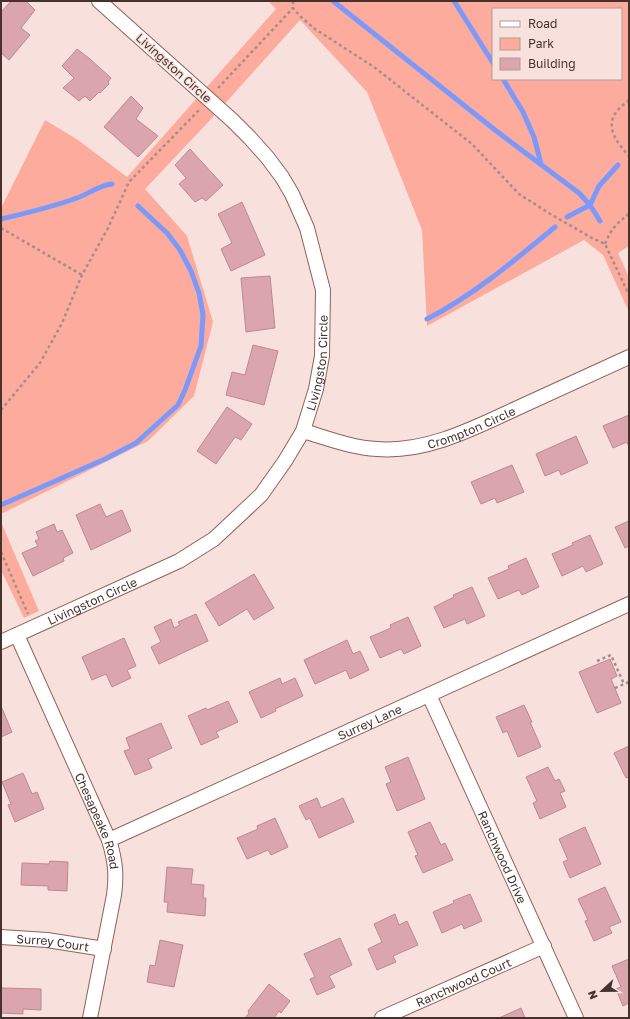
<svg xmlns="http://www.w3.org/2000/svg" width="630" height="1019" font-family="'Golos Text',sans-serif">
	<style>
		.green { fill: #fcab9d; fill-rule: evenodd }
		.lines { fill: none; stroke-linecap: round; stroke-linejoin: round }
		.stream { stroke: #7b99fa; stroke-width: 5 }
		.building { fill: #dba5ad; stroke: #bd8990 }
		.street-casing { stroke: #906159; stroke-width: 16 }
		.path { stroke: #a48e8a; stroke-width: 2.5; stroke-dasharray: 3 3; stroke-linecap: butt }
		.street { stroke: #fff; stroke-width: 14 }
		.labels { text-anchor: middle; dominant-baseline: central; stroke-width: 3; stroke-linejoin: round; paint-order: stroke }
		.street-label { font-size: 12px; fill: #46312d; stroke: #f8e1dd }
	</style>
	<rect width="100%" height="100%" fill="#f8e1dd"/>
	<g class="green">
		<path d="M268 1H629V246L618 253 629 277V312L603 255 584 240 427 326 422 230 367 92 300 20 212 118 145 189 187 236 213 322 194 396 148 441 1 514V208L45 120 78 140 127 177 276 9ZM493 9H621V79H493Z"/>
		<path d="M1 522 39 611 24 618 1 570Z"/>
	</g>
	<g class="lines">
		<g class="stream">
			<path d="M333 1 495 130 579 193 590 205 600 221"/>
			<path d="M454 1 493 63"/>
			<path d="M503 79 523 112 534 137 541 164"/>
			<path d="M567 217 590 205 599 186 618 165"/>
			<path d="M1 219C27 213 52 207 77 198 88 194 100 185 112 184"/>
			<path d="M427 319C474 295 515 260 555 227"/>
			<path d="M1 505 105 459 136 443 178 405 185 390 201 346 203 315 199 293 191 271 180 250 167 233 138 206"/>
		</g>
	</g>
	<g class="building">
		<path d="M11 1H26L35 10 21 28 30 35 9 60 1 53V12Z"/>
		<path d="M77 49 90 59 111 78 108 82 109 84 100 93 99 92 90 101 85 96 79 101 63 88 74 78 62 66Z"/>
		<path d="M131 96 143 108 136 119 158 136 138 157 104 127Z"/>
		<path d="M190 149 223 185 206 201 202 198 195 202 179 184 186 178 175 165Z"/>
		<path d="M242 202 265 255 231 271 221 249 232 243 218 214Z"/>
		<path d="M270 276 275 328 246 332 241 278Z"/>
		<path d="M253 345 278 351 264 405 226 395 232 372 245 375Z"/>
		<path d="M227 407 252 424 241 440 235 437 216 464 197 451Z"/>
		<path d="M629 415V447L627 442 613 448 603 426Z"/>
		<path d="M576 436 588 463 561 475 559 470 545 476 536 454Z"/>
		<path d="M512 465 524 492 497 503 495 498 481 504 471 482Z"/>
		<path d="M100 504 106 517 122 510 131 531 91 550 76 515Z"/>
		<path d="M629 521V546L625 548 615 527Z"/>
		<path d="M54 524 57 532 62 530 73 553 63 558 64 561 33 576 22 553 38 546 35 541 39 539 36 532Z"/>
		<path d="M590 535 603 564 586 572 583 566 562 576 552 554 573 545 572 543Z"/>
		<path d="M526 558 539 587 522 595 519 590 498 599 488 578 509 569 508 566Z"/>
		<path d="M254 574 274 608 254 620 247 609 219 626 205 603Z"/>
		<path d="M472 587 485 616 467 624 465 619 444 628 434 607 454 597 453 595Z"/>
		<path d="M196 614 208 641 159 664 151 647 161 642 154 627 171 619 174 628 180 625 178 622Z"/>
		<path d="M408 617 421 646 404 654 401 649 380 658 370 637 391 628 390 625Z"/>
		<path d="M124 638 136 666 127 670 131 678 112 687 106 674 92 680 82 657Z"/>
		<path d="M347 640 353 654 360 651 369 670 350 679 346 670 315 684 304 660Z"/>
		<path d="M610 659 617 676 611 679 621 703 597 713 579 672Z"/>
		<path d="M280 678 282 684 295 678 303 696 275 709 276 711 261 718 249 692Z"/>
		<path d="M228 701 238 722 216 732 219 737 201 745 188 716 206 708 207 710Z"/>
		<path d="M524 705 532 722H530L541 747 518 757 507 731 503 733 496 717Z"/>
		<path d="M1 706 12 732 1 737Z"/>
		<path d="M161 723 172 748 148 759 152 768 135 775 124 751 130 749 126 738Z"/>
		<path d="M629 746V777L626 778 614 753Z"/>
		<path d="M408 757 425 799 397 811 386 784 391 782 385 767Z"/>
		<path d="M548 767 555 781 559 779 565 791 560 793 566 807 540 819 533 803 537 801 526 777Z"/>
		<path d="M23 773 32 794 37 792 44 809 15 822 8 805 11 804 2 782Z"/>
		<path d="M317 798 321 808 343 798 354 822 319 838 310 818 306 820 299 806Z"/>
		<path d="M275 818 288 847 271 855 268 850 247 859 237 838 258 829 257 826Z"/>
		<path d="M430 822 441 845 445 843 453 860 423 873 415 856 418 855 408 832Z"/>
		<path d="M585 827 601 864 570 878 563 862 568 860 559 839Z"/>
		<path d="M50 861 68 862 67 891 48 890V886L21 885 22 863 49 864Z"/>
		<path d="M167 867 193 869 191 884 204 885 203 898H206L205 916 167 912 168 902H164Z"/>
		<path d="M605 887 621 922 609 927 612 933 594 941 585 921 588 920 578 899Z"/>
		<path d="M470 894 482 921 464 929 462 924 442 933 433 912 454 903 453 901Z"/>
		<path d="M395 914 399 925 407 921 418 945 393 956 396 962 377 970 368 949 382 942 374 924Z"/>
		<path d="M340 938 352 965 329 976 335 987 317 995 310 979 315 977 304 954Z"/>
		<path d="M160 940 183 945 174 987 147 982 150 965 155 966Z"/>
		<path d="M629 959V1003L623 1006 616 989 621 987 612 966Z"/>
		<path d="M269 984 290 1001 281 1013 279 1011 274 1018H245L249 1013 248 1011Z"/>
		<path d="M1 988 41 989V1010L23 1009V1014L1 1013Z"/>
		<path d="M521 1008 525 1018H499Z"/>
	</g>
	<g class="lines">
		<g class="street-casing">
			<g id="street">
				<path id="s1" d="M303 431C327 438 352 448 377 449 429 453 478 426 524 405 559 389 594 373 629 357"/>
				<path id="s2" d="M17 635 109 840C115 860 117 874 114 895L90 1018"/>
				<path id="s3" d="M1 642 179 561 214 539 261 495 285 461 303 431 316 389 322 356 323 290 307 228 292 194 282 177 267 157 250 138 232 120 99 1"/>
				<path id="s4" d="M429 695 576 1018"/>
				<path id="s5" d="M109 840 629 604"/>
				<path id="s6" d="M1 937 47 940 104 949"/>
				<path id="s7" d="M382 1018 544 946"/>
			</g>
		</g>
		<g class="path">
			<path d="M293 1V8L301 17 315 29 374 67 472 144 519 194 552 215 592 238 605 244 629 295"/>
			<path d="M218 88 293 8"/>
			<path d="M629 100C625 104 620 107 617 111 604 127 618 144 629 156"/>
			<path d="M1 228 82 275"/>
			<path d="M605 244C611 229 617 223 629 214"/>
			<path d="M1 410 40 363 62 323 82 275 108 228 129 182 199 110"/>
			<path d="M1 552 28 614"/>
			<path d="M597 661 611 655 624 684"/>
			<path d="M615 688 629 682"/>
		</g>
		<use href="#street" class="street"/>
	</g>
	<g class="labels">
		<g class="street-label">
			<text transform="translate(174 68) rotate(42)">Livingston Circle</text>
			<text stroke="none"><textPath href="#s3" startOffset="448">Livingston Circle</textPath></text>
			<text stroke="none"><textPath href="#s1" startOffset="174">Crompton Circle</textPath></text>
			<text stroke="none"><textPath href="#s3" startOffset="100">Livingston Circle</textPath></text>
			<text stroke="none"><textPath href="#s5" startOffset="286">Surrey Lane</textPath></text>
			<text stroke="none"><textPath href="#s2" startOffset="203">Chesapeake Road</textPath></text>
			<text stroke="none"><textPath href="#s4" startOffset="178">Ranchwood Drive</textPath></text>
			<text stroke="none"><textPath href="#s6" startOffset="52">Surrey Court</textPath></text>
			<text stroke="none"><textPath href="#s7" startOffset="89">Ranchwood Court</textPath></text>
		</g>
	</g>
	<rect width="630" height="1019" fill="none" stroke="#46312d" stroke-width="4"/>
	<rect x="492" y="8" width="130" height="72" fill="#f8e1dd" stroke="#b19b97"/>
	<rect x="500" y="21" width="20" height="6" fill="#ffffff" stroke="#b19b97"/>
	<text x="528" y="28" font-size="12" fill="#46312d">Road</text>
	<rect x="500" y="38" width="20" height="12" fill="#fcab9d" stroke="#b19b97"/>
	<text x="528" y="48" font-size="12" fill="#46312d">Park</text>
	<rect x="500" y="58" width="20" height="12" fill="#dba5ad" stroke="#b19b97"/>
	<text x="528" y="68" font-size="12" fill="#46312d">Building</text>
	<g transform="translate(602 991) rotate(248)" stroke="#f8e1dd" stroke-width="3" paint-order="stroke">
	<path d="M0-3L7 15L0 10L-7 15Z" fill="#46312d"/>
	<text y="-6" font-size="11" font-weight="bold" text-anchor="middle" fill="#46312d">N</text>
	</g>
</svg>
